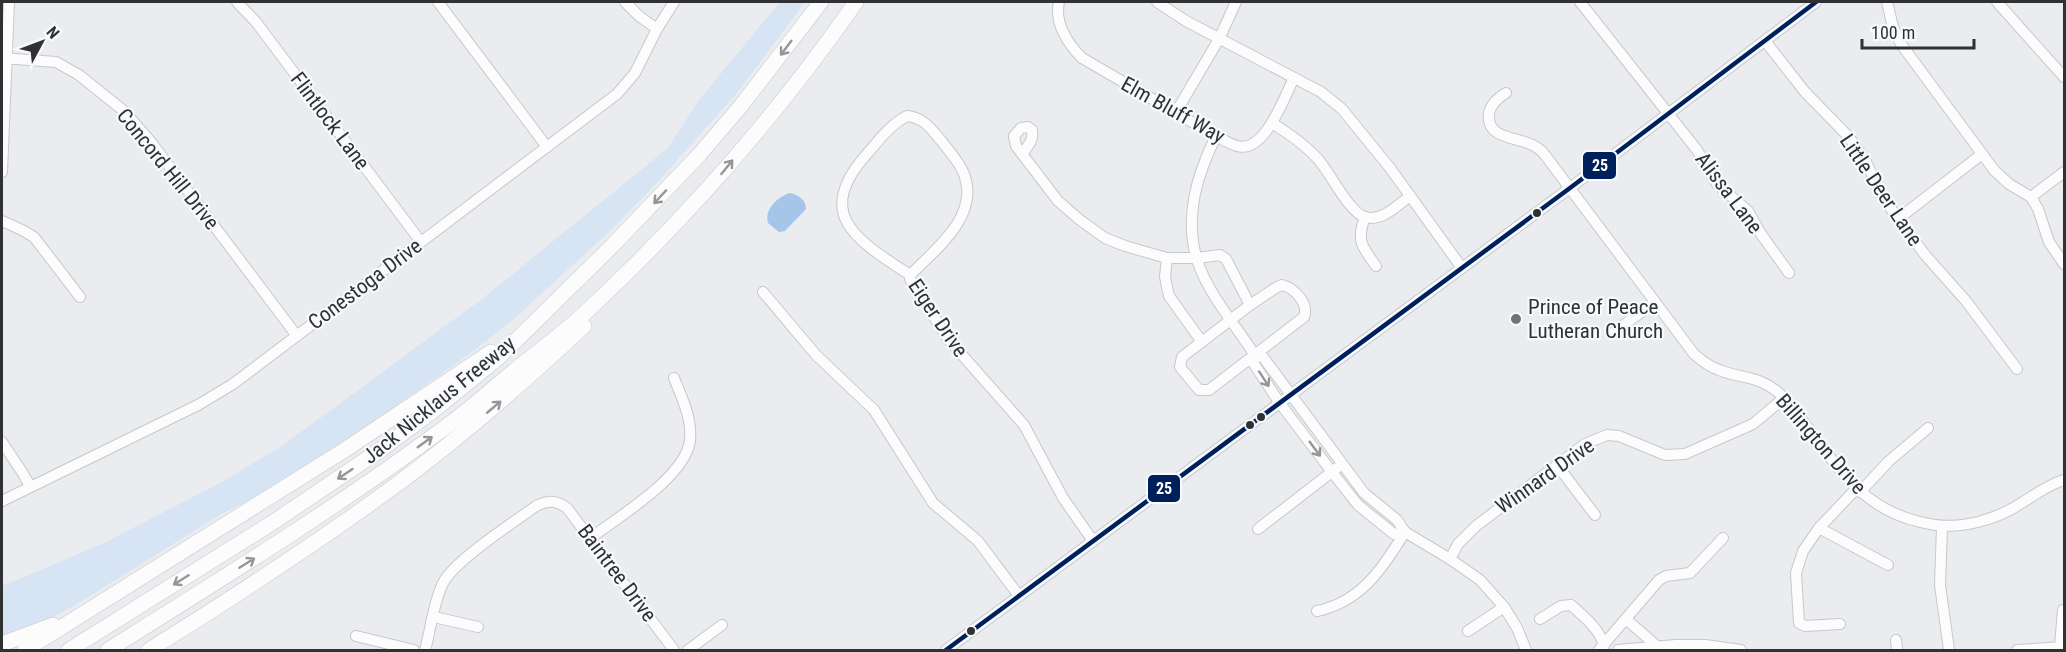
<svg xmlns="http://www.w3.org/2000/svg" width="2066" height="652" font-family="'Roboto Condensed',sans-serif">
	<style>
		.green { fill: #d6e4f3 }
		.water { fill: #a6c6e9 }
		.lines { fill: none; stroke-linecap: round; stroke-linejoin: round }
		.minor-casing { stroke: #c6c8ca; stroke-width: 12 }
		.highway-casing { stroke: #c6c8ca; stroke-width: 16 }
		.minor { stroke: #fcfcfd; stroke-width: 10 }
		.highway { stroke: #fcfcfd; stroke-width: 15 }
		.bus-1-casing { stroke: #f6f9fd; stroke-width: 9 }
		.bus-1 { stroke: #00205b; stroke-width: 4.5 }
		.oneway { stroke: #969698 }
		.bus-dot { fill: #303132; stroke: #f6f9fd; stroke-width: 2 }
		.poi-dot { fill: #717274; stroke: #f6f9fd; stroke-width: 2 }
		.labels { text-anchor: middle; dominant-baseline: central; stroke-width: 4.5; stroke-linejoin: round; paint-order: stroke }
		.street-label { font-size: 21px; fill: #303132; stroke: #f6f9fd }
		.poi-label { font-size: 21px; fill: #303132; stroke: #f6f9fd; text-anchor: start }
		.line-badge { stroke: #f6f9fd; stroke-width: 2 }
		.badge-label { font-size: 16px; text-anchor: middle; font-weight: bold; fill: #fff }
	</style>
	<rect width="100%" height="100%" fill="#eaecef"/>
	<path class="green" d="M780 2H805L737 93 654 186 613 228 515 318 479 347 373 422 252 499 221 514 77 604 46 621 2 639V585L15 581 104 543 222 482 282 446 482 299 668 148 699 100Z"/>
	<path class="water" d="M789 193C798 194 806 200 806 209L785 231 779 232 768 223C764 209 777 198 789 193Z"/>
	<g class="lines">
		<g class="minor-casing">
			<g id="minor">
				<path d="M237 2 256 22 421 242"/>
				<path d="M438 2 547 147"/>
				<path d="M625 2 639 16 657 29"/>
				<path d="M1059 2C1054 23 1068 44 1082 58L1216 136C1222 139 1230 144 1237 146 1265 154 1284 97 1294 78"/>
				<path d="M1157 2 1186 21 1321 92 1342 109 1390 168 1462 268"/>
				<path d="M1580 2 1697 150 1717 184 1748 211 1761 234 1789 273"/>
				<path d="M1887 2 1893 27 1901 44 1994 170 2009 184 2031 197 2038 209 2049 242 2064 264"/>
				<path d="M1997 2 2064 77"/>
				<path d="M1765 41 1805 92 1848 136 1865 160 1883 197 1898 219 1926 256 1966 301 2017 369"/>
				<path d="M2 58 56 62 79 75 124 111 151 142 297 336"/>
				<path d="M1506 93C1499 97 1490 105 1489 114 1486 138 1515 137 1530 144 1536 146 1541 150 1545 155L1694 354C1702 361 1710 367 1719 370 1742 379 1757 375 1778 392 1826 441 1846 505 1920 522 1941 527 1957 527 1978 522 1993 518 2008 512 2020 504 2035 495 2047 485 2064 480"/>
				<path d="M1176 112 1219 39 1236 2"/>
				<path d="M1272 123C1288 133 1303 143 1316 157 1330 171 1348 212 1365 217 1382 222 1398 205 1410 196"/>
				<path d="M1216 136C1197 175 1184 216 1197 260 1208 294 1235 324 1254 354L1263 357 1364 493 1397 520 1405 532 1450 559 1480 580 1504 607 1517 628 1526 650"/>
				<path d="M1022 154C1028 146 1034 140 1032 130L1028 127 1021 128 1014 136 1016 146 1058 201 1080 220 1105 238 1125 246 1167 258H1197L1220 255 1226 259 1250 305"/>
				<path d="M2 172 9 2"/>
				<path d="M2031 197 2064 172"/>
				<path d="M1365 217C1356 240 1362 247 1376 266"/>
				<path d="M1898 219 1982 154"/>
				<path d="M2 221 22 230 34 237 80 297"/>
				<path d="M1167 258 1165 277 1169 296 1202 342"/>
				<path d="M910 275C936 249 980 216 964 174 960 163 950 152 943 143 932 130 925 118 907 116 890 125 879 140 867 154 812 215 858 241 910 275V279L948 339 1024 425 1063 498 1093 541"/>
				<path d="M1282 285C1295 288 1309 304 1304 317L1209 390H1199L1180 367 1182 357 1250 305 1277 287Z"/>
				<path d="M763 292 816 355 874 410 933 503 978 541 1019 596"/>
				<path d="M1614 332 1655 302"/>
				<path d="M1254 354V364L1279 402 1332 472 1358 505 1394 534 1405 532"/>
				<path d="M2 442 22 472 30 486"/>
				<path d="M1557 465 1595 515"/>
				<path d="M1860 492 1889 461 1928 428"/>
				<path d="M2 501 198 405 233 384 617 94 635 73 657 29 674 2"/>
				<path d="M1942 527 1940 585 1949 650"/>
				<path d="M1819 528 1888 565"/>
				<path d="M1258 529 1337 468"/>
				<path d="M591 538C619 516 686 477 690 440 692 418 682 398 674 378"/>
				<path d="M1450 559 1458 544 1476 526 1585 444 1607 435 1619 436 1665 455 1685 454 1753 424 1784 398"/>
				<path d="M1317 611C1361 602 1383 568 1405 532"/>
				<path d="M434 617 478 627"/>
				<path d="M1540 619 1561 606 1571 605C1583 616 1600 629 1604 646"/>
				<path d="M1627 620 1658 647"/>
				<path d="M1840 624 1805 626 1799 623 1796 573 1803 551 1819 528 1856 489"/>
				<path d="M1468 631 1504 607"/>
				<path d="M356 636 414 650"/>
				<path d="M1896 640 1897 650"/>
				<path d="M2060 646 2063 610"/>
				<path d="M425 650C431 629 433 603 443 583 454 561 514 522 536 506 548 500 556 500 567 508L674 650"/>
				<path d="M688 650 722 625"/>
				<path d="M946 650 1570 188 1816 2"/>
				<path d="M1599 650 1659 580 1666 576 1690 573 1723 538"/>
				<path d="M1618 650 1676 645H1705L1741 650"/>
				<path d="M2017 650 2064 647"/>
			</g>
		</g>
		<g class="highway-casing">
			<g id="highway">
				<path d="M2 644 53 625"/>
				<path d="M25 650 343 451 491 352"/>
				<path d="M69 650 275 521 383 448 434 410 498 358 612 246 699 155 740 107 821 2"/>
				<path d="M108 650C223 578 338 507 447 426 470 409 491 390 513 372 537 352 564 333 587 311 687 218 778 114 856 2"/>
				<path d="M149 650C234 597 319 542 400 482 465 434 525 381 584 326"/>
			</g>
		</g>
		<use href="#minor" class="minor"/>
		<use href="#highway" class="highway"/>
		<g class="bus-1-casing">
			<path id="bus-1" d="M946 650 1570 188 1816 2"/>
		</g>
		<use href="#bus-1" class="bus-1"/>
	</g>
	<defs><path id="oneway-shaft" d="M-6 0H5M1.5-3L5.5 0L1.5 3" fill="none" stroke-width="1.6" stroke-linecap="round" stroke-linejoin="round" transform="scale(1.5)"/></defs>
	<g class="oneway">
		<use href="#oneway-shaft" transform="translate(786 48) rotate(127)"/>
		<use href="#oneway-shaft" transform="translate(727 167) rotate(-51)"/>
		<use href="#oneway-shaft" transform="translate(660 197) rotate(133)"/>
		<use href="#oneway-shaft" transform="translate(1264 379) rotate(57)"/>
		<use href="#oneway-shaft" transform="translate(494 407) rotate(-40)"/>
		<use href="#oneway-shaft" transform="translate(425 442) rotate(-36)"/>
		<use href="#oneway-shaft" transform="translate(1315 449) rotate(53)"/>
		<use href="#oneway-shaft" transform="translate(345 474) rotate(146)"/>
		<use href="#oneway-shaft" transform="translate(247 563) rotate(-32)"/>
		<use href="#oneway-shaft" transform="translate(181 580) rotate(148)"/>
	</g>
	<g class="bus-dot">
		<circle cx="1537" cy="213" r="5"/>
		<circle cx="1261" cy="417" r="5"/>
		<circle cx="1250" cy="425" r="5"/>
		<circle cx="971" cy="631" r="5"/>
	</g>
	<circle class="poi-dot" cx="1516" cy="319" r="6"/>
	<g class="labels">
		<g class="street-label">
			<text transform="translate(1173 110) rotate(29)">Elm Bluff Way</text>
			<text transform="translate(330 121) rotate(53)">Flintlock Lane</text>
			<text transform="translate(168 169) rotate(51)">Concord Hill Drive</text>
			<text transform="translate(1881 190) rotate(56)">Little Deer Lane</text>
			<text transform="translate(1729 193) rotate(53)">Alissa Lane</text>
			<text transform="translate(365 284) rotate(-37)">Conestoga Drive</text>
			<text transform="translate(938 318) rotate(56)">Eiger Drive</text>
			<text transform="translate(439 400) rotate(-39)">Jack Nicklaus Freeway</text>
			<text transform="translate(1821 444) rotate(49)">Billington Drive</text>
			<text transform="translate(1545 476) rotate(-35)">Winnard Drive</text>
			<text transform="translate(617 573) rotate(53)">Baintree Drive</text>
		</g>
		<g class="poi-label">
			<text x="1528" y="307">Prince of Peace<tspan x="1528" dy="24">Lutheran Church</tspan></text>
		</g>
	</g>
	<g class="line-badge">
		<rect x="1582" y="151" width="35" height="29" rx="6" fill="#00205b"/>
		<rect x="1147" y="474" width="34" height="29" rx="6" fill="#00205b"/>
	</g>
	<g class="badge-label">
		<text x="1600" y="171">25</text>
		<text x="1164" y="494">25</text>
	</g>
	<rect width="2066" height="652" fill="none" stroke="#303132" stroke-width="6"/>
	<g transform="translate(42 42) rotate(49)" stroke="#f6f9fd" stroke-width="4.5" paint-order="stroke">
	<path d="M0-4.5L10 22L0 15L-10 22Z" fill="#303132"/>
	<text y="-9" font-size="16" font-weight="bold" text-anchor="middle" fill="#303132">N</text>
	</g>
	<path d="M1862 39v9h112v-9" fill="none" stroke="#303132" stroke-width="3"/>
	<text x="1871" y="39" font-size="18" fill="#303132" stroke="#f6f9fd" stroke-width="4.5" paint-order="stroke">100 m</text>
</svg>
